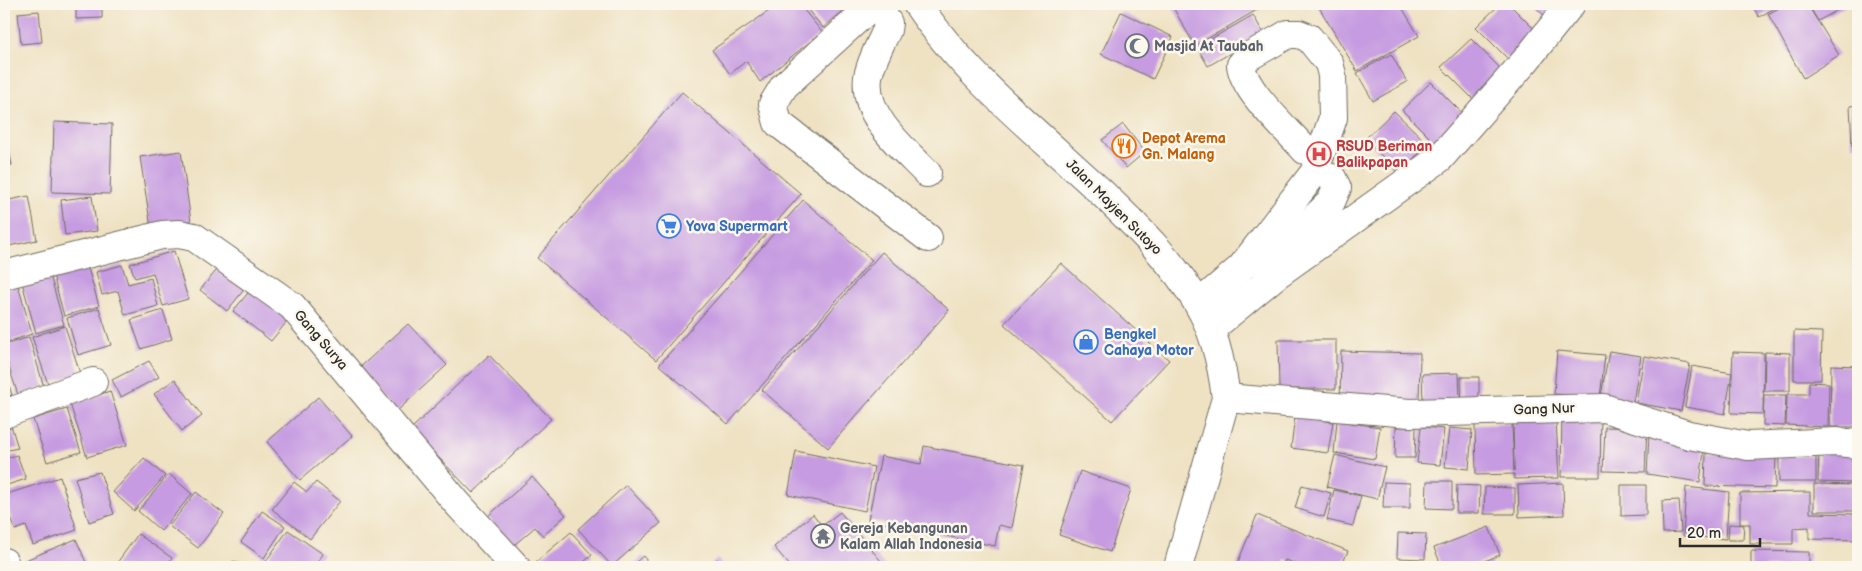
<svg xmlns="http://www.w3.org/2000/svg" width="1862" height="571" font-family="'Balsamiq Sans',sans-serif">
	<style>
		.building { fill: #c69be1 }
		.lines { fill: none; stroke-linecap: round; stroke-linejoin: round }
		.minor-casing { stroke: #706b60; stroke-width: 30 }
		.major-casing { stroke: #706b60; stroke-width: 30 }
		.minor { stroke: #fff; stroke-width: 28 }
		.major { stroke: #fff; stroke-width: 28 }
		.labels { text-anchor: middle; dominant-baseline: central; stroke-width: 5; stroke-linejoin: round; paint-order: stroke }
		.worship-label { font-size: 14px; font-weight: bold; fill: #5b616d; stroke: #fbf7ec; text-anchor: start }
		.food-label { font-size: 14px; font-weight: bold; fill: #c56008; stroke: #fbf7ec; text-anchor: start }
		.health-label { font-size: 14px; font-weight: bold; fill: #be3a42; stroke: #fbf7ec; text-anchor: start }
		.street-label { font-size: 14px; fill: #2b2b2b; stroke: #fbf7ec }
		.shop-label { font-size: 14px; font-weight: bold; fill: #366cbe; stroke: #fbf7ec; text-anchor: start }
	</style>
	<rect width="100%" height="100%" fill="#fbf7ec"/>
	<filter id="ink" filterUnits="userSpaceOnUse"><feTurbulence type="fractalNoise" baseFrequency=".02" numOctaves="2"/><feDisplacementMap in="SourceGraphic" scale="10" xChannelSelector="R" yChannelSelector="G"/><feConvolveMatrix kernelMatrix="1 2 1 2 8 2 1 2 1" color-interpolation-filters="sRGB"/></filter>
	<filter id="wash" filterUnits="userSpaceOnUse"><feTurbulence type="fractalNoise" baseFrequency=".0096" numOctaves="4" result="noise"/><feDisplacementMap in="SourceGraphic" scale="20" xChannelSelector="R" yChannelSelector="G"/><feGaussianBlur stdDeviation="1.12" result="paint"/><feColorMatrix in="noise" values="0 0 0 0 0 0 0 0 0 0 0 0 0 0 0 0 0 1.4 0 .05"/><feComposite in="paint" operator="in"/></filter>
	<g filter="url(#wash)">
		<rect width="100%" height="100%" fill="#efe2c3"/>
		<g id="blocks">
			<g class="building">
				<path d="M76 4H102V18L76 19Z"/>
				<path d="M779 4H799L822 32 760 82 746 61 730 74 712 50Z"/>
				<path d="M803 4H847L849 6 823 28Z"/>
				<path d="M1171 4H1267L1195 46Z"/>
				<path d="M1317 4H1400L1419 36 1357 71Z"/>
				<path d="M1500 4H1509L1538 33 1510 61 1476 27Z"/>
				<path d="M1532 4H1560L1546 17Z"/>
				<path d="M1751 4H1782L1759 17Z"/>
				<path d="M1786 4H1807L1839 55 1803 78 1768 14Z"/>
				<path d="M1808 4H1849L1818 21Z"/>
				<path d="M39 11 42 42 21 44 18 13Z"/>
				<path d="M1121 12 1173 37 1153 79 1101 54Z"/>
				<path d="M1253 15 1264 34 1208 66 1197 47Z"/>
				<path d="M1471 39 1504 72 1475 101 1441 67Z"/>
				<path d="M1391 54 1407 82 1373 101 1357 73Z"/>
				<path d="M1431 82 1465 116 1436 144 1402 110Z"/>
				<path d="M682 92 801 194 656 360 537 258Z"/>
				<path d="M1858 105V146H1852L1850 106Z"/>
				<path d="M1394 111 1428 144 1399 173 1365 139Z"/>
				<path d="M54 122 112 124 110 194 52 192Z"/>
				<path d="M1123 124 1145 152 1126 168 1102 140Z"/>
				<path d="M4 126 12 165 4 167Z"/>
				<path d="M181 151 191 222 151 228 140 157Z"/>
				<path d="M29 196 37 240 4 247V201Z"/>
				<path d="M92 196 97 231 65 235 61 200Z"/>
				<path d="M803 200 872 260 728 424 659 365Z"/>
				<path d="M174 251 188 299 163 306 153 273 135 278 130 264Z"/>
				<path d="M882 252 949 310 828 448 762 390Z"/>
				<path d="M86 261 99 306 64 316 52 271Z"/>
				<path d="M1061 263 1169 360 1112 421 1004 324Z"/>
				<path d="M122 265 128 284 151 278 158 306 125 315 118 291 102 295 96 272Z"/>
				<path d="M221 265 247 286 227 311 200 290Z"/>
				<path d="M49 271 64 325 36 333 21 279Z"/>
				<path d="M18 285 32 334 4 343V289Z"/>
				<path d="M252 288 290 318 271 341 233 311Z"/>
				<path d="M99 308 111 345 78 355 67 318Z"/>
				<path d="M163 310 172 339 141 349 131 320Z"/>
				<path d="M408 324 447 365 396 412 357 370Z"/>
				<path d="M65 326 80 373 48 384 32 337Z"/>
				<path d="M1794 331 1822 332 1821 380H1794Z"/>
				<path d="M29 337 44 387 18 395 4 352V345Z"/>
				<path d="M1278 340H1336V389H1279Z"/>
				<path d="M1341 351 1420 353 1419 405 1340 403Z"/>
				<path d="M1557 351 1605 355 1600 397 1554 394Z"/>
				<path d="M1609 351 1641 356 1633 402 1601 396Z"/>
				<path d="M1733 352 1764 353 1763 414 1731 413 1732 373 1725 414 1685 407 1692 366 1732 373Z"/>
				<path d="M1765 352 1790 353V391H1764Z"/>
				<path d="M489 355 551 419 473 493 411 429Z"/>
				<path d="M1644 356 1690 364 1681 411 1636 403Z"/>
				<path d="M149 361 159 377 121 397 112 380Z"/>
				<path d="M1831 365 1858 366V427H1830Z"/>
				<path d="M4 368 12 395 4 397Z"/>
				<path d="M1459 373 1460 402 1423 403 1422 374Z"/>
				<path d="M1461 377H1479V410L1462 411Z"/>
				<path d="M175 379 202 416 182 431 154 394Z"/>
				<path d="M1809 382 1829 383 1828 427 1786 425 1787 394H1809Z"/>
				<path d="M110 391 127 445 87 457 70 404Z"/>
				<path d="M1764 395H1786L1785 426 1763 425Z"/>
				<path d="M318 397 352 436 300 480 267 442Z"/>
				<path d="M67 409 81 452 47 462 33 419Z"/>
				<path d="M1562 413 1601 414 1600 477H1561Z"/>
				<path d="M1295 416 1333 422 1328 453 1291 448Z"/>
				<path d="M1556 420 1559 478 1514 479V474L1476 475 1475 425 1512 424 1514 471 1513 421Z"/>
				<path d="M1337 421 1380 427 1375 459 1334 453Z"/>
				<path d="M10 422 18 448 4 451V424Z"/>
				<path d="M1396 427H1416L1415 458H1395Z"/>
				<path d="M1421 427 1444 429 1440 465 1417 463Z"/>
				<path d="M1605 427 1647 428 1645 472 1603 471Z"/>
				<path d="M1449 428 1472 430 1469 469 1445 467Z"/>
				<path d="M1649 434 1705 444 1700 482 1647 474Z"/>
				<path d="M924 446 1024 465 1012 528 999 525 995 546 868 520 881 456 921 464Z"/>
				<path d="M1819 449 1858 450V483L1818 482Z"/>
				<path d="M796 451 874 467 865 511 788 495Z"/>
				<path d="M1706 453 1776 455 1775 488 1705 486Z"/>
				<path d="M17 455 26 479 4 486V459Z"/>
				<path d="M1335 455 1385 467 1377 499 1327 487Z"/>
				<rect x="1779" y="456" width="37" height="26"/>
				<path d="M144 458 165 476 134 511 113 492Z"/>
				<path d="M1080 471 1131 489 1110 552 1059 535Z"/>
				<path d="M100 472 114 514 89 522 75 478Z"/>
				<path d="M169 474 192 494 161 531 138 511Z"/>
				<path d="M60 477 77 530 33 545 26 526 15 530 4 495Z"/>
				<path d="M532 477 566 515 543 536 535 527 513 546 487 517Z"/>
				<path d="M1427 481H1452V509L1426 508Z"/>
				<path d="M294 482 307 492 316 482 340 501 310 539 272 509Z"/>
				<path d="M1384 482 1410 483V508H1383Z"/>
				<path d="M1563 483 1564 515 1519 517 1518 485Z"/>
				<path d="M1814 484 1858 485V511H1814Z"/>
				<path d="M626 485 661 523 612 566 578 529Z"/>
				<path d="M1302 485 1331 493 1324 517 1295 508Z"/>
				<path d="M1457 485 1480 486 1479 513H1456Z"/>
				<path d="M1621 485H1646V515L1621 516Z"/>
				<path d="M1485 487 1515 488V514H1484Z"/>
				<path d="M1686 487 1729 492 1726 539 1683 536Z"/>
				<path d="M1334 490 1361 496 1353 526 1327 520Z"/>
				<path d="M196 492 224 514 198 548 169 526Z"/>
				<path d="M1810 492V513L1858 514V540L1809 539V527L1793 528V544H1750V524H1740V493Z"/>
				<path d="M1679 500 1681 532 1663 533 1662 501Z"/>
				<path d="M262 511 285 526 264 558 241 542Z"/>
				<path d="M840 512 886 567H791L774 547 813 514 822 526Z"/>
				<path d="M1257 515 1348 551 1341 567H1303L1285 560 1282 567H1236Z"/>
				<path d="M1729 524 1744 525 1743 540H1728Z"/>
				<path d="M1489 527 1500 555 1469 567H1442L1434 548Z"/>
				<path d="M288 530 323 554 314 567H274L266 561Z"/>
				<path d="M571 532 592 555 578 567H530Z"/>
				<path d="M1398 533 1426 534 1425 559 1397 558Z"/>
				<path d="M138 534 172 558 166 567H114Z"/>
				<path d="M76 539 88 567H18L16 564Z"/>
				<path d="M1751 551 1809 552V567H1751Z"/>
				<path d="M643 556 652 567H630Z"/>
				<path d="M717 559 724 567H707Z"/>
				<path d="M233 561 247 567H231Z"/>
				<path d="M1490 562 1493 567H1478Z"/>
			</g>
		</g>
	</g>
	<g filter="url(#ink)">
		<use href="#blocks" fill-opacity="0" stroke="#706b60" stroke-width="1"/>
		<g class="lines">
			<g class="minor-casing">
				<g id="minor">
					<path d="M874 4 784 86 773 104 778 123 928 238"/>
					<path d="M876 4 888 23 887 30C880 45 871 61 868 77 863 117 902 147 927 173"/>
					<path d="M1263 267 1331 202 1337 188 1332 178"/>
					<path d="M4 275 162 235 179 234 194 237 292 306 457 503 516 567"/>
					<path d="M1199 304 1241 268 1314 173 1333 118 1332 75 1329 63 1309 38 1299 34H1288L1248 57 1241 65C1244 92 1287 129 1305 150"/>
					<path d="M1211 329 1276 275 1440 158 1526 60 1571 4"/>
					<path d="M1226 398 1410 413 1604 408 1689 435 1748 446 1836 442 1858 444"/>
					<path d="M4 414 93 382"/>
					<path d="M4 562 6 567"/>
				</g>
			</g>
			<g class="major-casing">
				<path id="major" d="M917 4C966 77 1038 133 1102 193 1137 227 1173 261 1198 304 1215 332 1222 365 1226 398L1178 567"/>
			</g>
			<use href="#minor" class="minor"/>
			<use href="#major" class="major"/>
		</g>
	</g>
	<defs>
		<g id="mosque-ring" transform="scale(1.25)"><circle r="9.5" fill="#fbf7ec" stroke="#6b7280" stroke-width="1.5"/><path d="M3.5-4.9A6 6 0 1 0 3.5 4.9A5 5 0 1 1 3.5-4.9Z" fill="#6b7280"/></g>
		<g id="restaurant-ring" transform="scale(1.25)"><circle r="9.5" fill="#fbf7ec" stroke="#e8710a" stroke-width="1.5"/><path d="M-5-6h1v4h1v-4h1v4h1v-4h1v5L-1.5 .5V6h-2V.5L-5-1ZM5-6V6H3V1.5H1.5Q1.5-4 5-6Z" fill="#e8710a"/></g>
		<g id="hospital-ring" transform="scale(1.25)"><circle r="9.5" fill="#fbf7ec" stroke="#e0444e" stroke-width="1.5"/><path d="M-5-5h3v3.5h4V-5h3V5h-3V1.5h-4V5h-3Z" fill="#e0444e"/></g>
		<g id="supermarket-ring" transform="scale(1.25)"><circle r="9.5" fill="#fbf7ec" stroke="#3f7fe0" stroke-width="1.5"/><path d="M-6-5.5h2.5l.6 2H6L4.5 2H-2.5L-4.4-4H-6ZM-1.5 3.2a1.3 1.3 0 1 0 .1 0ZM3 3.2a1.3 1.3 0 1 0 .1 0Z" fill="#3f7fe0"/></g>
		<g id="shop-ring" transform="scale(1.25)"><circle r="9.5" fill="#fbf7ec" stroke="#3f7fe0" stroke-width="1.5"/><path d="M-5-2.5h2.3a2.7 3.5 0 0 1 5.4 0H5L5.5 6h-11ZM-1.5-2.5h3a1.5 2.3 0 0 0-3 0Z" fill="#3f7fe0"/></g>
		<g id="temple-ring" transform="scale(1.25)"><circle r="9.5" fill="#fbf7ec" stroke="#6b7280" stroke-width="1.5"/><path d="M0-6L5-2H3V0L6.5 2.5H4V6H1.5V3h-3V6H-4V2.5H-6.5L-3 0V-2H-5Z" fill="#6b7280"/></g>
	</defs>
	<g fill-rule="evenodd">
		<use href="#mosque-ring" x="1137" y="46"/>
		<use href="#restaurant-ring" x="1124" y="146"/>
		<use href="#hospital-ring" x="1319" y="154"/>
		<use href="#supermarket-ring" x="669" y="226"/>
		<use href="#shop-ring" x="1086" y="342"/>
		<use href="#temple-ring" x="823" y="536"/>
	</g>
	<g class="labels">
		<g class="worship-label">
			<text x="1154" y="46">Masjid At Taubah</text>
			<text x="840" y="528">Gereja Kebangunan<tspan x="840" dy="16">Kalam Allah Indonesia</tspan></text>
		</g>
		<g class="food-label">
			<text x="1142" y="138">Depot Arema<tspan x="1142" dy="16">Gn. Malang</tspan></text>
		</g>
		<g class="health-label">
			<text x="1336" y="146">RSUD Beriman<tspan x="1336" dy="16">Balikpapan</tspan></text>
		</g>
		<g class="street-label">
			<text transform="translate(1114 207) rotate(45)">Jalan Mayjen Sutoyo</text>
			<text transform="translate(321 340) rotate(49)">Gang Surya</text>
			<text transform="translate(1544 409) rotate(-2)">Gang Nur</text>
		</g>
		<g class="shop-label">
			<text x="686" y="226">Yova Supermart</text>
			<text x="1104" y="334">Bengkel<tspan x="1104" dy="16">Cahaya Motor</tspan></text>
		</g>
	</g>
	<rect width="1862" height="571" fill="none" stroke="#fbf7ec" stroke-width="20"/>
	<path d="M1680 538v8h80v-8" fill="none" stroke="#2b2b2b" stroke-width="2.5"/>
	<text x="1687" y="538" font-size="15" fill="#2b2b2b" stroke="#fbf7ec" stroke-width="4" paint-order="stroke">20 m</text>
</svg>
